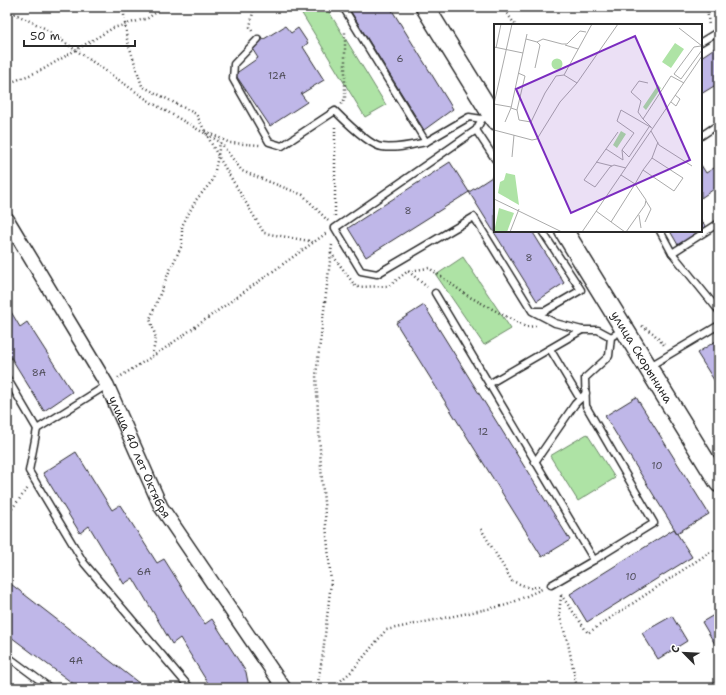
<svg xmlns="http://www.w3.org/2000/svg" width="726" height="695" font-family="'Shantell Sans',sans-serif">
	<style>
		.green { fill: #aee3a5; stroke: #6c8768 }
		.building { fill: #bfb7e8; stroke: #2b2b2b }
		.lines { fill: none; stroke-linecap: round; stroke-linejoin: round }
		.lane-casing { stroke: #2b2b2b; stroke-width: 9 }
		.street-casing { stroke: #2b2b2b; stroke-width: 16 }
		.secondary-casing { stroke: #2b2b2b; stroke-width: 21 }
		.path { stroke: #2b2b2b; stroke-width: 2.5; stroke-dasharray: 1 3; stroke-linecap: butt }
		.lane { stroke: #fff; stroke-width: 6 }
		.street { stroke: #fff; stroke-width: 13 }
		.secondary { stroke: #fff; stroke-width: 18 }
		.labels { text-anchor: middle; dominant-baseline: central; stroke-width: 3; stroke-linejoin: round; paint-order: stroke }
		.number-label { font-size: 10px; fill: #504e5a }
		.street-label { font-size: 12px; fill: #2b2b2b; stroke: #fff }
		.inset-road { fill: none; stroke: #aaa; stroke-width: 1 }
		.view { fill: #7b2cbf; fill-opacity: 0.15; stroke: #7b2cbf; stroke-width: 2 }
		.inset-edge { fill: none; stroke: #2b2b2b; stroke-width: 2 }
	</style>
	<rect width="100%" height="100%" fill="#fff"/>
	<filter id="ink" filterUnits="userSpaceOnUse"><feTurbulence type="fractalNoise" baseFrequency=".025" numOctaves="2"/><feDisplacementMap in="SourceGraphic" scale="8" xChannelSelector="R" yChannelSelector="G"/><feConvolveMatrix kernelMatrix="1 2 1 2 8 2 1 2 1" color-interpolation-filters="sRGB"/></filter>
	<g filter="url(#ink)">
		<g class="green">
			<path d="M298 7H326L386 105 365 117Z"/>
			<path d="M463 257 511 329 484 345 436 275Z"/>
			<path d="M587 434 615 478 578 501 550 456Z"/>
		</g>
		<g class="building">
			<path d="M348 7H390L453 109 424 130Z"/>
			<path d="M285 26 291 33 298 28 308 43 303 47 324 80 301 94 307 102 270 126 235 74 258 58 251 47Z"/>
			<path d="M719 45V83L701 94V57Z"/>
			<path d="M450 162 469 192 366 257 348 228Z"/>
			<path d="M701 165 706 173 719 165V190L717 187 701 198Z"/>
			<path d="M495 175V231H532L564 283 537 301 469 192Z"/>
			<path d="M701 220 706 227 701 231Z"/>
			<path d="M670 231H700L678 245Z"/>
			<path d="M7 305 20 327 27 322 72 392 44 411 7 351Z"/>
			<path d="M424 305 570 540 542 557 396 323Z"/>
			<path d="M719 339V388L697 353Z"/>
			<path d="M636 397 709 514 677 533 605 416Z"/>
			<path d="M76 452 112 510 120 505 157 563 164 559 205 624 212 619 246 672 249 688H211L180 638 172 644 133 578 124 584 89 526 80 533 43 473Z"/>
			<path d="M674 529 692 557 587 622 570 594Z"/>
			<path d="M7 581 144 687 143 688H79L7 634Z"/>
			<path d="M719 612V651L702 622Z"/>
			<path d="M672 616 687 641 658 659 642 633Z"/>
		</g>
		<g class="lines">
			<g class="lane-casing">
				<g id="lane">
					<path d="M343 7 426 142 469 117 482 119"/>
					<path d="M258 39 234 64 233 79 269 142 282 146 335 111C343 119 370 146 382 147 396 149 412 145 426 142"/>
					<path d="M701 42 719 31"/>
					<path d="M490 116 482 119 476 130 335 228 361 271 377 274 474 217 532 311 555 323 582 330"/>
					<path d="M476 130 495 159"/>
					<path d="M701 136 719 124"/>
					<path d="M660 231 672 253 719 311"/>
					<path d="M672 253 719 223"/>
					<path d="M435 293 594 560 654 523 586 406 585 378 609 356 611 337 623 330"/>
					<path d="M533 311H545L581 290 542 231"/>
					<path d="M550 349 580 399"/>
					<path d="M650 366 719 325"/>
					<path d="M7 378 37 429 107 385"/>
					<path d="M489 384 582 330H598L611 337"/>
					<path d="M37 429 29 471 84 563 190 688"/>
					<path d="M535 462 575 404 586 393"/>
					<path d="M551 585 594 560"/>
					<path d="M7 656 50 688"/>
				</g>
			</g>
			<g class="street-casing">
				<g id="street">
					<path id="s1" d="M7 219 107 385 161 507 284 688"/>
				</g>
			</g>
			<g class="secondary-casing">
				<g id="secondary">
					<path d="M425 7 495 120"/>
					<path id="s2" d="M564 231 719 483"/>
				</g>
			</g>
			<g class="path">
				<path d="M123 7 127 39 142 86 196 114 218 156 264 233 315 242"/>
				<path d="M503 7 515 25"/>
				<path d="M707 7 709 26"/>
				<path d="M7 10 44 28 152 103 220 142 242 171 303 195 329 222"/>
				<path d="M252 31 250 27 254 7"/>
				<path d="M7 84 42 70 113 28 148 18 164 7"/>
				<path d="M341 104 345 99V31"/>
				<path d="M205 131 230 143 260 145"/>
				<path d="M335 216V125"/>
				<path d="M332 245 331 253 356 287 389 286 408 271 427 287"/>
				<path d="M408 271 429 268 468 296 526 327 536 326"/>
				<path d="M642 326 653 333 665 346"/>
				<path d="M152 356 156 338 150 319 168 274 182 245V226L196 200 213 180 218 156 220 142"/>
				<path d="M118 378 164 349 328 232"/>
				<path d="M7 515 28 488"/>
				<path d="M481 529 512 581 530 588 542 586"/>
				<path d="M561 595 588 633 710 552 719 549"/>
				<path d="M561 596 559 614 568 643 577 688"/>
				<path d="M317 688 323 653 331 582 321 468 316 375 331 253"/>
				<path d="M332 688 352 671 386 630 507 605 542 589"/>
			</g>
			<use href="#lane" class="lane"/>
			<use href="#street" class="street"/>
			<use href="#secondary" class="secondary"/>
		</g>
	</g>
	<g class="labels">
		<g class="number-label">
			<text x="400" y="58">6</text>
			<text x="277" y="75">12А</text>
			<text x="408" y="210">8</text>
			<text x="529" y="257">8</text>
			<text x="39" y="372">8А</text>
			<text x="483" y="431">12</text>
			<text x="657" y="465">10</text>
			<text x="144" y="571">6А</text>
			<text x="631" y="576">10</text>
			<text x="76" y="660">4А</text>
		</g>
		<g class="street-label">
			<text stroke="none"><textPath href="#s2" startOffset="148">улица Скорынина</textPath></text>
			<text stroke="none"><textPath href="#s1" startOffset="273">улица 40 лет Октября</textPath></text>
		</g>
	</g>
	<g transform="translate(494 24)">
		<rect width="208" height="208" fill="#fff"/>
		<path d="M181 19 190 25 177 44 168 38ZM57.5 40a5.5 5.5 0 1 1 11 0a5.5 5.5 0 1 1-11 0ZM164 61 167 64 152 86 149 83ZM127 107 132 110 123 124 119 121ZM12 149 21 151 25 181 4 169 6 158 10 156ZM5 184 20 189 13 208H0Z" fill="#aee3a5"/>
		<path class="inset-road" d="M185 4 208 22M33 10 17 84 23 86 25 96 37 98 51 69 62 52 70 51M32 15 43 18 49 15 68 20H73L86 7 92 8M71 21 84 25M207 22 200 23 180 50 187 55 208 26M0 23 29 29M2 24 7 0M41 44 46 21 43 18M83 59 70 51 98 0M177 78 182 82 186 75 181 71M0 80 17 83M0 80 18 0M23 86 31 52 24 49M149 95 144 88 147 77 137 68 145 57 154 59M11 98 17 84M157 103 149 95 177 52 190 59M0 106 38 116 43 115 66 78 83 59 124 0M157 107 165 121 198 142M124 108 90 156 101 163 116 143 120 141 132 144M112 125 129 136M128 126 135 133 155 103M18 133 20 111M158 134 164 118M129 136 128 126 140 109 123 97 127 86 158 104M102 138 118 142M127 151 141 160 149 146 180 167 189 154 158 134 149 146M0 175 68 208M102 187 131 208M145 191 147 204M117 198 141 160 152 176 151 181 132 208M151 198 157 185 152 177M16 208 25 185M88 208 208 32"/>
		<path class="view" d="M141 12 196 136 77 189 22 65Z"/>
		<rect width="208" height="208" class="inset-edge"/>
	</g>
	<rect width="726" height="695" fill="none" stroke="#fff" stroke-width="24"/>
	<rect x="12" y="12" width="702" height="671" fill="none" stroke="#2b2b2b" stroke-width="1.5" filter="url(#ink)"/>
	<g transform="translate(684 653) rotate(294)" stroke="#ffffff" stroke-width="3" paint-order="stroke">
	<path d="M0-3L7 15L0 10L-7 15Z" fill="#2b2b2b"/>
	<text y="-6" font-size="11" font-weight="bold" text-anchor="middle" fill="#2b2b2b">С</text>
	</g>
	<path d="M24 40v6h111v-6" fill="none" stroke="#2b2b2b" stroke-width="2"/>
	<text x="30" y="40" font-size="12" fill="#2b2b2b" stroke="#ffffff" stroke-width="3" paint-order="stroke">50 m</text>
</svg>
